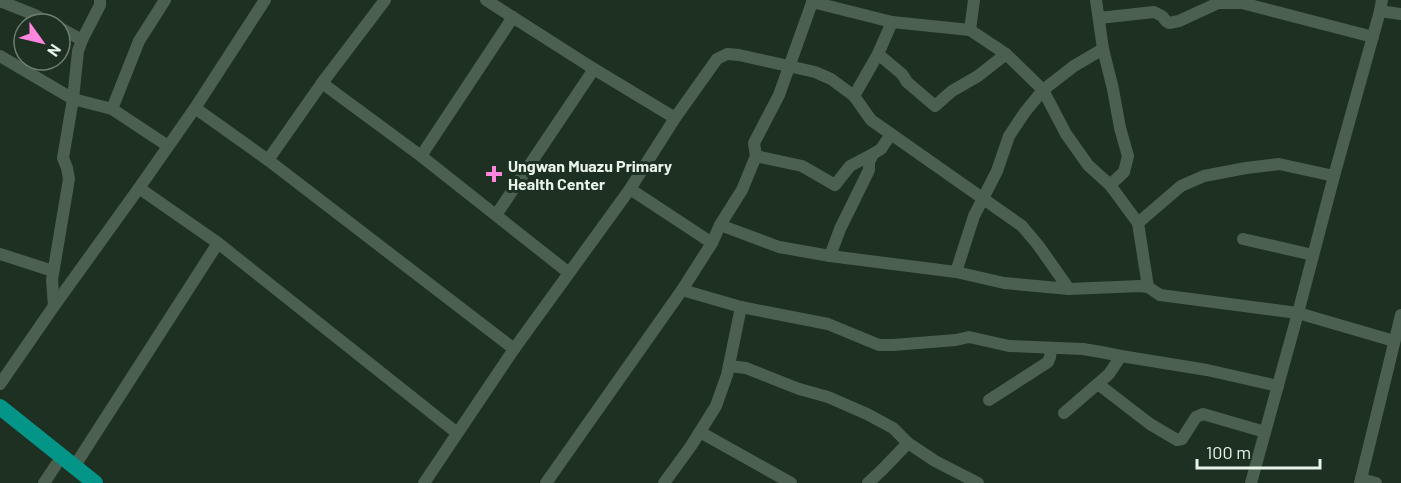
<svg xmlns="http://www.w3.org/2000/svg" width="1401" height="483" font-family="Barlow,sans-serif">
	<style>
		.lines { fill: none; stroke-linecap: round; stroke-linejoin: round }
		.minor { stroke: #4c604f; stroke-width: 12 }
		.highway { stroke: #039588; stroke-width: 16 }
		.poi-dot { fill: #ff85de; stroke: #1e3021; stroke-width: 2 }
		.labels { text-anchor: middle; dominant-baseline: central; stroke-width: 6; stroke-linejoin: round; paint-order: stroke }
		.poi-label { font-size: 16px; font-weight: bold; fill: #e8f4ea; stroke: #1e3021; text-anchor: start }
	</style>
	<rect width="100%" height="100%" fill="#1e3021"/>
	<g class="lines">
		<g class="minor">
			<path d="M486 0 594 69 675 118"/>
			<path d="M1096 0 1103 49 1113 89 1120 128 1128 156 1124 172 1110 185"/>
			<path d="M0 1 35 15 52 24"/>
			<path d="M812 2 892 22 970 30 1006 54 1043 90 1066 134 1088 165 1110 185 1138 223 1148 287"/>
			<path d="M1380 11 1401 14"/>
			<path d="M1099 18 1154 12 1162 16 1166 21 1169 23 1179 21 1218 3H1242L1373 37"/>
			<path d="M60 28 82 40"/>
			<path d="M970 30 974 0"/>
			<path d="M878 54 902 74 907 82 935 106 952 91 978 76 1006 54"/>
			<path d="M0 56 73 99 112 109 168 146"/>
			<path d="M322 83 421 156 569 273"/>
			<path d="M854 96 878 54 892 22"/>
			<path d="M195 108 268 160 514 349"/>
			<path d="M112 109 139 41 165 0"/>
			<path d="M421 156 513 17"/>
			<path d="M756 156 802 166 835 185 850 166 873 154"/>
			<path d="M268 160 322 83 385 0"/>
			<path d="M139 188 218 243 457 433"/>
			<path d="M630 189 712 243"/>
			<path d="M496 215 594 69"/>
			<path d="M1138 223 1181 186 1204 176 1246 168 1279 164 1334 176"/>
			<path d="M720 225 779 247 830 256 956 272 1004 283 1069 289 1140 286 1148 287 1160 295 1298 313 1394 341"/>
			<path d="M1243 239 1313 255"/>
			<path d="M0 254 53 271"/>
			<path d="M830 256 840 229 869 170V162L873 154 881 149 891 134"/>
			<path d="M956 272 974 216 997 171 1009 136 1025 112 1043 90 1074 66 1103 49"/>
			<path d="M682 290 741 307 828 324 879 345H893L956 340 969 337 1009 346 1083 349 1101 352 1121 356 1207 370 1278 386"/>
			<path d="M54 306 52 280 69 179 67 168 63 158 73 99 78 51 82 40 100 5V0"/>
			<path d="M729 366 746 368 799 389 828 397 867 414 893 428 908 443 935 461 978 483"/>
			<path d="M0 384 54 306 139 188 195 108 265 0"/>
			<path d="M1098 384 1150 424 1177 440 1182 439 1196 417 1203 414 1265 432"/>
			<path d="M989 400 1048 362 1050 357 1051 349"/>
			<path d="M1064 413 1109 374 1121 356"/>
			<path d="M700 432 791 483"/>
			<path d="M74 467 218 243"/>
			<path d="M1361 479 1376 483"/>
			<path d="M44 483 56 465"/>
			<path d="M424 483 514 349 630 189 675 118 717 59 727 54 739 55 815 72 831 79 854 96 871 120 1022 226 1038 245 1069 289"/>
			<path d="M546 483 682 290 712 243 720 225 742 190 756 156 754 143 779 95 813 0"/>
			<path d="M664 483 691 446 716 406 727 375 741 307"/>
			<path d="M868 483 882 470 908 443"/>
			<path d="M1251 483 1298 313 1334 176 1380 11 1382 0"/>
			<path d="M1360 483 1401 315"/>
		</g>
		<path class="highway" d="M0 407 95 483"/>
	</g>
	<path class="poi-dot" d="M491 165h6v6h6v6h-6v6h-6v-6h-6v-6h6z"/>
	<g class="labels">
		<g class="poi-label">
			<text x="508" y="165">Ungwan Muazu Primary<tspan x="508" dy="18">Health Center</tspan></text>
		</g>
	</g>
	<g transform="translate(42 42) rotate(124)"><circle r="28" fill="#1e3021" stroke="#6f7e71" stroke-width="1.5"/>
	<path d="M0-4.5L10 22L0 15L-10 22Z" fill="#ff85de"/>
	<text y="-9" font-size="16" font-weight="bold" text-anchor="middle" fill="#e8f4ea">N</text>
	</g>
	<path d="M1197 459v9h123v-9" fill="none" stroke="#e8f4ea" stroke-width="3"/>
	<text x="1206" y="459" font-size="18" fill="#e8f4ea" stroke="#1e3021" stroke-width="4.5" paint-order="stroke">100 m</text>
</svg>
